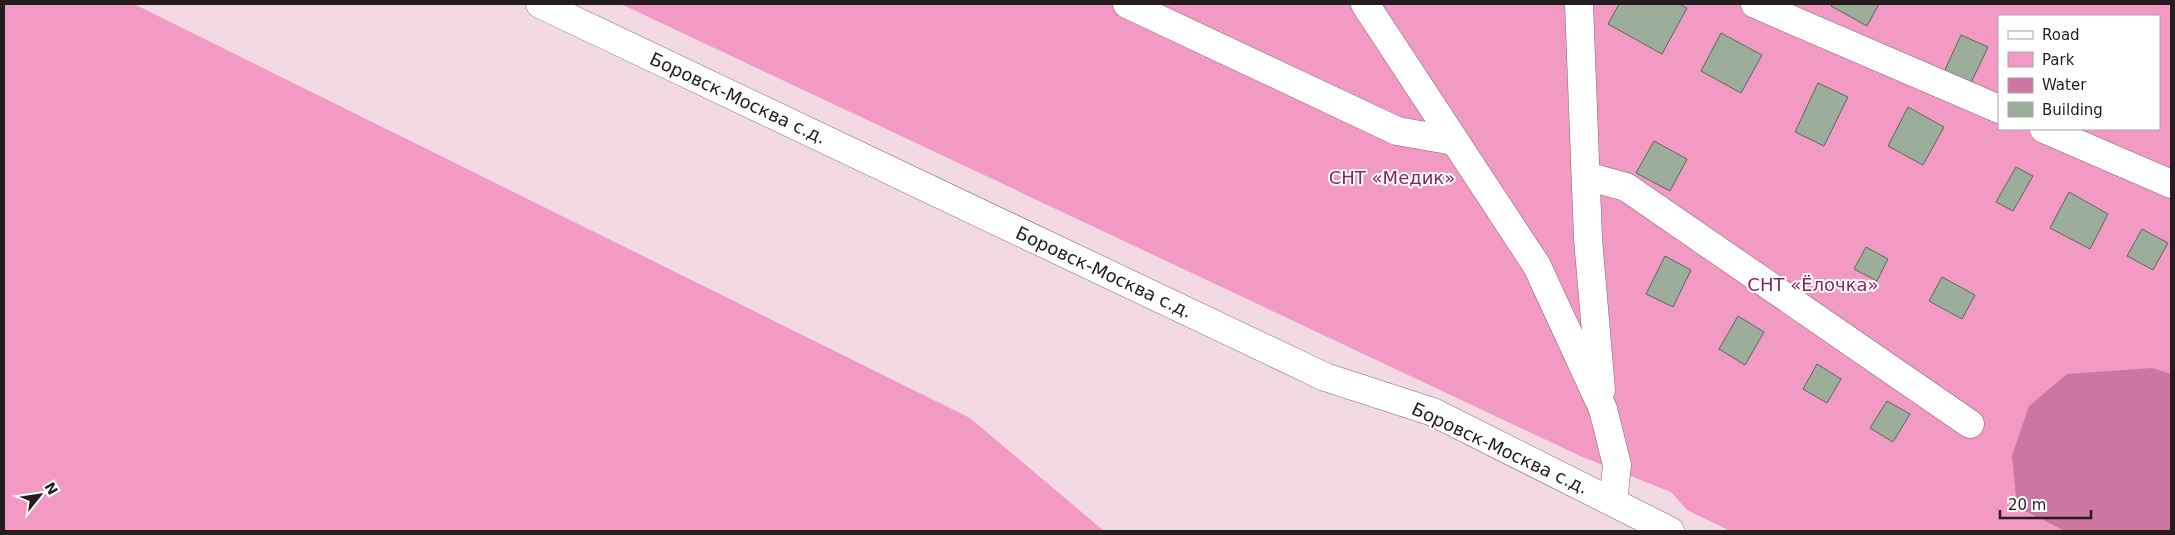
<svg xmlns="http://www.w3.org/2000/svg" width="2175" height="535" font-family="'DejaVu Sans',sans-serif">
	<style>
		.green { fill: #f299c4; fill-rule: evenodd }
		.water { fill: #cd76a1 }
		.building { fill: #9cad9b; stroke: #596958 }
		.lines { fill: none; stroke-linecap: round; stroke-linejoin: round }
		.minor-casing { stroke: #806973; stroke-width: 29 }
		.minor { stroke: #fff; stroke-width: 28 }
		.labels { text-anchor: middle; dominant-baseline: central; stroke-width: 4; stroke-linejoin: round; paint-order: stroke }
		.street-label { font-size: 18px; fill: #251c20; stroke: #fff }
		.park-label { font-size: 18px; fill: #8a225e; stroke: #fff }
	</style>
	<rect width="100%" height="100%" fill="#f3d9e4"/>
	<g class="green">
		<path d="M4 4H134L970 418 1104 531H4Z"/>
		<path d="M621 4H2171V531H1730L1687 510 1671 492 1580 456ZM1999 16H2159V129H1999Z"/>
	</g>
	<path class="water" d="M2152 368 2171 374V531H2065L2017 507 2012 456 2029 406 2067 374Z"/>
	<g class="building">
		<path d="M1619 4H1679L1687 8 1662 54 1608 24Z"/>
		<path d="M1832 4H1879L1867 26 1831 6Z"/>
		<path d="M1721 33 1762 55 1741 93 1701 71Z"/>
		<path d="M1961 35 1988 47 1970 85 1944 72Z"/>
		<path d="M1818 83 1848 97 1824 146 1795 132Z"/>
		<path d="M1908 107 1944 127 1923 165 1888 146Z"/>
		<path d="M1654 141 1687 159 1670 191 1636 173Z"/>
		<path d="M2016 167 2033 176 2013 211 1996 202Z"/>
		<path d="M2069 192 2108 214 2090 249 2050 228Z"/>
		<path d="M2142 229 2168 243 2153 270 2127 256Z"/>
		<path d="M1866 247 1888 259 1877 281 1854 269Z"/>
		<path d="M1665 256 1691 270 1673 307 1646 294Z"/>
		<path d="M1942 277 1975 295 1962 319 1929 301Z"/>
		<path d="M1738 316 1764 332 1745 365 1719 349Z"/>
		<path d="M1817 364 1841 379 1827 403 1803 389Z"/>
		<path d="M1887 401 1910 414 1893 442 1870 428Z"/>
	</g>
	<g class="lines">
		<g class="minor-casing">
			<g id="minor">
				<path d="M540 4 1325 377 1433 412 1670 531"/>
				<path d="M1127 4 1397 131 1454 141"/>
				<path d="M1365 4 1537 266 1603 409 1617 465 1613 502"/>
				<path d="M1579 4 1588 239 1601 390"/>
				<path d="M1755 4 1999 109"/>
				<path d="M2044 129 2171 184"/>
				<path d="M1586 176 1626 187 1970 424"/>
			</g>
		</g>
		<use href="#minor" class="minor"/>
	</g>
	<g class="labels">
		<g class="street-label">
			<text transform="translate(738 98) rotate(25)">Боровск-Москва с.д.</text>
			<text transform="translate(1104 272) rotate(25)">Боровск-Москва с.д.</text>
			<text transform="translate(1500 448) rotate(25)">Боровск-Москва с.д.</text>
		</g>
		<g class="park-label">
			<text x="1392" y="177">СНТ «Медик»</text>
			<text x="1813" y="284">СНТ «Ёлочка»</text>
		</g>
	</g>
	<rect width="2175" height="535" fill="none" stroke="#251c20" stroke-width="10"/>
	<rect x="1998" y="15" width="162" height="115" fill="#ffffff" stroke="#a8a4a6"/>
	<rect x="2008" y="31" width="25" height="8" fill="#ffffff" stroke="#a8a4a6"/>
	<text x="2042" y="40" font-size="15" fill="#251c20">Road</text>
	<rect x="2008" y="52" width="25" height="15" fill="#f299c4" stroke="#a8a4a6"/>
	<text x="2042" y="65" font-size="15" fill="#251c20">Park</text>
	<rect x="2008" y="78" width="25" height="15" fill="#cd76a1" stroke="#a8a4a6"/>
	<text x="2042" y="90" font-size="15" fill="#251c20">Water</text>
	<rect x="2008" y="102" width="25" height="15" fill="#9cad9b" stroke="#a8a4a6"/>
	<text x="2042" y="115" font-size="15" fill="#251c20">Building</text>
	<g transform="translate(40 495) rotate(60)" stroke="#ffffff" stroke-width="4" paint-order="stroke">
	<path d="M0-4L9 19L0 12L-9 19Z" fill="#251c20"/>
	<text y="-8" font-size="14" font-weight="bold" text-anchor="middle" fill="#251c20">N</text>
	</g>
	<path d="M2000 510v8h91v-8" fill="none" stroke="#251c20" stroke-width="2.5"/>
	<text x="2008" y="510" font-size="15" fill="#251c20" stroke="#ffffff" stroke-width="4" paint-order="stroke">20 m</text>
</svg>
